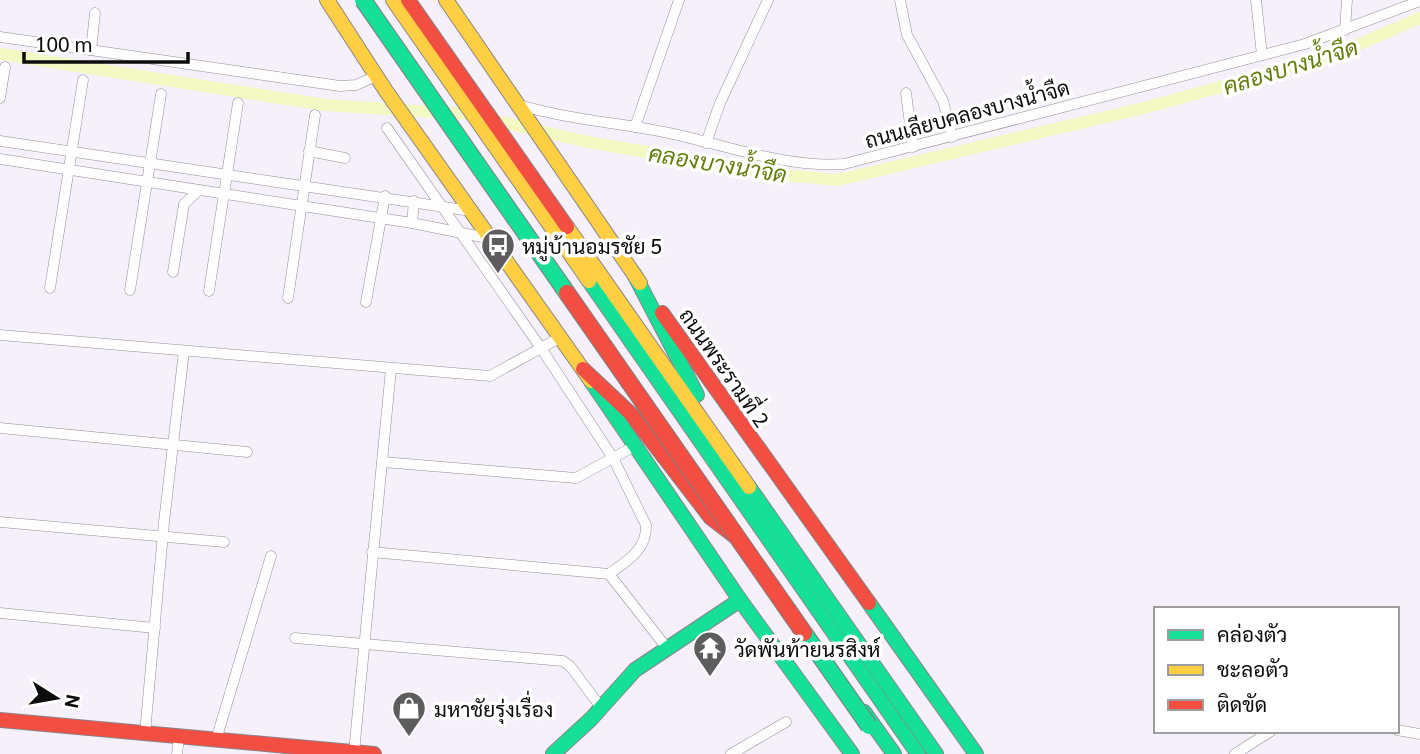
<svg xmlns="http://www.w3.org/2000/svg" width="1420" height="754" font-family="Georgia,Sarabun,serif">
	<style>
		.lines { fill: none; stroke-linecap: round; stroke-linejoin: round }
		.canal { stroke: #f2f9c2; stroke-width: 12 }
		.street-casing { stroke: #918f93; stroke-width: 11 }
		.fast-casing { stroke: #88858a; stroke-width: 16 }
		.slow-casing { stroke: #88858a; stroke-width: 16 }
		.jam-casing { stroke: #88858a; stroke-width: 16 }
		.street { stroke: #fefdfe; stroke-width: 10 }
		.fast { stroke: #16e098; stroke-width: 14 }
		.slow { stroke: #ffcf43; stroke-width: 14 }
		.jam { stroke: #f24e42; stroke-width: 14 }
		.fast-bridge-casing { stroke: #7f7c80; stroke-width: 18; stroke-linecap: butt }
		.jam-bridge-casing { stroke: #7f7c80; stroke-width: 18; stroke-linecap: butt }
		.fast-bridge { stroke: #16e098; stroke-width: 16 }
		.jam-bridge { stroke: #f24e42; stroke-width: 16 }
		.labels { text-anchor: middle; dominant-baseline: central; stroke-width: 7; stroke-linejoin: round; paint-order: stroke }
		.street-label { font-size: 21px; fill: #0c0c0c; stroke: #fff }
		.poi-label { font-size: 21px; fill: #0c0c0c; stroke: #fff; text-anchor: start }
		.water-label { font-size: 23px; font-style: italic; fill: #647d0b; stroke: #fff }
	</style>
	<rect width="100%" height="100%" fill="#f6f0fa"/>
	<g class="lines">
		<path class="canal" d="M0 54 325 105 467 114 583 141 773 174 838 180 1140 109 1329 57 1420 18"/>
		<g class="street-casing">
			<g id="street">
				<path d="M900 0 907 35 943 101 952 137"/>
				<path d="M1256 0 1262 55"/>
				<path d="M1345 30 1347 0"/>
				<path d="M0 37 340 86 356 85 376 76"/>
				<path d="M91 50 95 13"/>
				<path d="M906 93 913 147"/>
				<path d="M0 98 5 67"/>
				<path d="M516 104C565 119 614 122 664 132 724 144 782 168 844 164L1305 44 1420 1"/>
				<path d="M635 127 679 0"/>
				<path d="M387 128 541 348 613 458 646 525C647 550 627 561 609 574"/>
				<path d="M0 141 471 211"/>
				<path d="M706 143 720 103 768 0"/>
				<path d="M309 151 345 158"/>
				<path d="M0 159 412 223 492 239"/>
				<path d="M412 223 414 201"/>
				<path d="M173 272 184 204 199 190"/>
				<path d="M50 288 83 80"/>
				<path d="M130 290 161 94"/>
				<path d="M209 291 238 103"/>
				<path d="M288 298 315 115"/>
				<path d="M366 302 385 196"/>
				<path d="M0 335 490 376 561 337"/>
				<path d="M0 428 247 452"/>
				<path d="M383 462 576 478 635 446"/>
				<path d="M0 522 224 542"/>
				<path d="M372 552 609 574 666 647"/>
				<path d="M0 613 155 628"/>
				<path d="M295 638 563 661 570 666 600 706"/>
				<path d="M1397 730 1420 734"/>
				<path d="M145 733 164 522 184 351"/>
				<path d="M216 740 271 556"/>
				<path d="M354 752 391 369"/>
				<path d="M177 754 179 736"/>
				<path d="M731 754 786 722"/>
				<path d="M1235 754 1271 731"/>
			</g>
		</g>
		<g class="fast-casing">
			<g id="fast">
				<path d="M634 274 697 395"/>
				<path d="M589 281 918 754"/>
				<path d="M591 381 740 600 852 754"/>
				<path d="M749 487 936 754"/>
				<path d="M869 603 976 754"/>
				<path d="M864 712 894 754"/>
				<path d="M553 754 591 719 635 670 740 600"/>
			</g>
		</g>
		<g class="slow-casing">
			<g id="slow">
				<path d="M327 0 386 91 591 381"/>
				<path d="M393 0 589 281"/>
				<path d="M446 0 640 283"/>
				<path d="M567 227 749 487"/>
			</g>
		</g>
		<g class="jam-casing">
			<g id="jam">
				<path d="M408 0 567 227"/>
				<path d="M662 313 869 603"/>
				<path d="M583 369 631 414 711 518 737 538"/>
				<path d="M0 720 374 754"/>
			</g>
		</g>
		<use href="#street" class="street"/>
		<use href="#fast" class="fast"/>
		<use href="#slow" class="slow"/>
		<use href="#jam" class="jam"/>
		<g class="fast-bridge-casing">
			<g id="fast-bridge">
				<path d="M363 0 567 293"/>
				<path d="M804 633 869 726"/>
			</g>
		</g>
		<g class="jam-bridge-casing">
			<path id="jam-bridge" d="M567 293 804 633"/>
		</g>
		<use href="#fast-bridge" class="fast-bridge"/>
		<use href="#jam-bridge" class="jam-bridge"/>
	</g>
	<defs>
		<g id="bus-pin" transform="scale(1.75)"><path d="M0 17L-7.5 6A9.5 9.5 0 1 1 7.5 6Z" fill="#5e5c5f" stroke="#fff"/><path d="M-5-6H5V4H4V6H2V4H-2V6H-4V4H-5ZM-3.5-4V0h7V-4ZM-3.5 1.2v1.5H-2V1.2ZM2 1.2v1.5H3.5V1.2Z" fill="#fff"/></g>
		<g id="temple-pin" transform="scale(1.75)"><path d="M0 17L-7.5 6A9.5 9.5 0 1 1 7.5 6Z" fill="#5e5c5f" stroke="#fff"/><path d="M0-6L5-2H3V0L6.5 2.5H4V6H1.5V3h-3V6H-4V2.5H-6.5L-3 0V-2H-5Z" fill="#fff"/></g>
		<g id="shop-pin" transform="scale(1.75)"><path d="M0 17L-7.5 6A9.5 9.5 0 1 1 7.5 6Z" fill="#5e5c5f" stroke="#fff"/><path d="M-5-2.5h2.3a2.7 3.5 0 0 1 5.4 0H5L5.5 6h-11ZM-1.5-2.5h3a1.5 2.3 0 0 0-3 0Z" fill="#fff"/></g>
	</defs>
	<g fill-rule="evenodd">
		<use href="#bus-pin" x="498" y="245"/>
		<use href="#temple-pin" x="710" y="648"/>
		<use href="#shop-pin" x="409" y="708"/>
	</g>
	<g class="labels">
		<g class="street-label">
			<text transform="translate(967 113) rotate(-15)">ถนนเลียบคลองบางน้ำจืด</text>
			<text transform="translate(725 367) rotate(55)">ถนนพระรามที่ 2</text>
		</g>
		<g class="poi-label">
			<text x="522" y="245">หมู่บ้านอมรชัย 5</text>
			<text x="734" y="648">วัดพันท้ายนรสิงห์</text>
			<text x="434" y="708">มหาชัยรุ่งเรื่อง</text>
		</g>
		<g class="water-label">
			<text transform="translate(1290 65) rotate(-17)">คลองบางน้ำจืด</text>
			<text transform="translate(718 162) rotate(9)">คลองบางน้ำจืด</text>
		</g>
	</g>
	<rect x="1154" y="607" width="245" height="126" fill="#ffffff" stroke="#9e9e9e" stroke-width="2"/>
	<rect x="1168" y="630" width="35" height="10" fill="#16e098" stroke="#9e9e9e" stroke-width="2"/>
	<text x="1217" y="642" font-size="21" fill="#0c0c0c">คล่องตัว</text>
	<rect x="1168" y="665" width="35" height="10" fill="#ffcf43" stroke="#9e9e9e" stroke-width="2"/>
	<text x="1217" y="677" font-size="21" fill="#0c0c0c">ชะลอตัว</text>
	<rect x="1168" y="700" width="35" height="10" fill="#f24e42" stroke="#9e9e9e" stroke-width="2"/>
	<text x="1217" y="712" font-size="21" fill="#0c0c0c">ติดขัด</text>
	<g transform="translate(56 698) rotate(101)" stroke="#ffffff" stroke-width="5" paint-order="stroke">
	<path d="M0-5L12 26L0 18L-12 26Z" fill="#0c0c0c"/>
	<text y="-10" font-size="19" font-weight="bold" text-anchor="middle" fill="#0c0c0c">N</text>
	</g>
	<path d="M24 52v10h164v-10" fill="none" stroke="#0c0c0c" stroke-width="3.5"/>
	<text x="35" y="52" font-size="21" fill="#0c0c0c" stroke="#ffffff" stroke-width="5" paint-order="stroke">100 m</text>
</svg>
